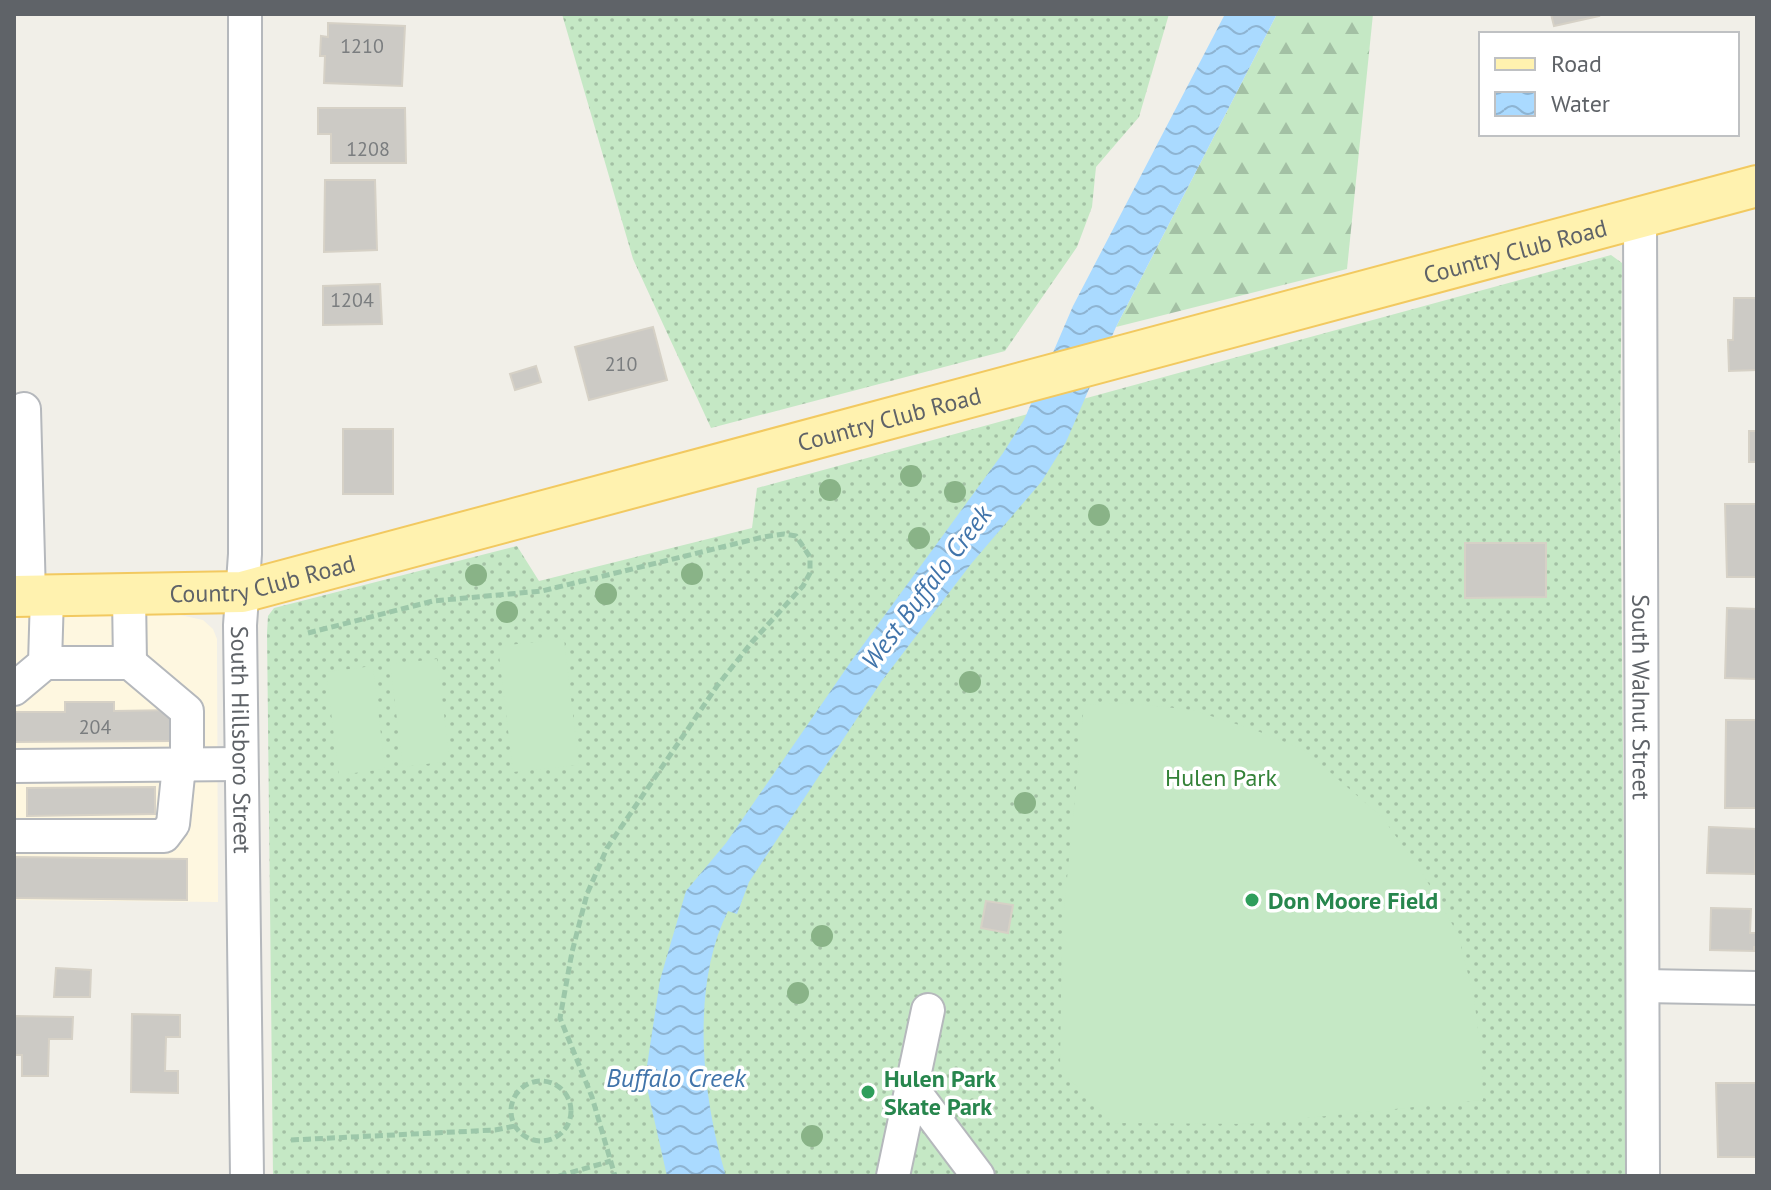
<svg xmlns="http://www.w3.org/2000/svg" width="1771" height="1190" font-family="'PT Sans',sans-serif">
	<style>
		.commercial { fill: #fef7e0 }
		.grass { fill: url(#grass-dots) }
		.forest { fill: url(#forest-firs) }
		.pitch { fill: #c5e8c5 }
		.water { fill: url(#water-waves) }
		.building { fill: #cccac5; stroke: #d6d1c6; stroke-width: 2 }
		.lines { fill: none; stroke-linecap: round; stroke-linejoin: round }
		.minor-casing { stroke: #b5b8bc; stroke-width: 36 }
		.major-casing { stroke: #f2c960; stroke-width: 44 }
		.path { stroke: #9cc7a9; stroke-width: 5; stroke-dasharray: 8 4; stroke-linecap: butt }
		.minor { stroke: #fff; stroke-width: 32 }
		.major { stroke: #fff2af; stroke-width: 40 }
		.tree { fill: #89b387 }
		.leisure-dot { fill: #2e9e5b; stroke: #fff; stroke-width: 3 }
		.labels { text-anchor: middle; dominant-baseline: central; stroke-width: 7; stroke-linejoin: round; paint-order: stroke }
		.number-label { font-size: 20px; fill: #7a7d7f }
		.street-label { font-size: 24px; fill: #5f6368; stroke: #fff }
		.park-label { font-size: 24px; fill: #348238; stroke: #fff }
		.leisure-label { font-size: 24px; font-weight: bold; fill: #27864d; stroke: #fff; text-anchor: start }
		.water-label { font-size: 26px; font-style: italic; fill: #4174aa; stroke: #fff }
	</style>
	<defs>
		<pattern id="grass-dots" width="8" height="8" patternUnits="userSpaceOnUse" patternTransform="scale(2)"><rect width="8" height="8" fill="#c5e8c5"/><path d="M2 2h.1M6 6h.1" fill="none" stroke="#a3c0a4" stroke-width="1.8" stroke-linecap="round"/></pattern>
		<pattern id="forest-firs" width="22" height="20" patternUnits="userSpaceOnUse" patternTransform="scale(2)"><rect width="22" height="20" fill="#c5e8c5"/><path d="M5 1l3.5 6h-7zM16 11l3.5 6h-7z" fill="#a3c0a4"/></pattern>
		<pattern id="water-waves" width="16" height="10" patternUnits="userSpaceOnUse" patternTransform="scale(2)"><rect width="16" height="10" fill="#aadaff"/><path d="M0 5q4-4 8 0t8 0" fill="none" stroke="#8eb4d2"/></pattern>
	</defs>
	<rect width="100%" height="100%" fill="#f1efe8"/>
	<path class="commercial" d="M176 614 203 620 213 629 217 639 218 902 14 900V616Z"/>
	<g class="grass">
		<path d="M562 14H1169L1139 117 1096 167 1092 207 1077 247 1005 351 711 428 633 259Z"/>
		<path d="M1611 255 1622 263 1620 433 1627 1176H273L267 633 268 616 274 608 517 546 539 581 752 528 757 488Z"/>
	</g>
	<path class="forest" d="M1277 14H1373L1347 269 1116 327Z"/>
	<g class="pitch">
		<path d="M564 639 579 765 513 772 498 646Z"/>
		<path d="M437 659 450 761 403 767 390 664Z"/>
		<path d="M373 666 385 769 339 775 326 672Z"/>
		<path d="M1129 703 1192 710 1255 730 1304 750 1382 817 1421 871 1458 934 1474 998 1481 1052 1483 1100 1248 1124 1113 1123 1060 1069 1062 930 1084 705Z"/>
	</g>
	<path class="water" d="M1225 14H1277L1116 327 1066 442 1042 481 971 564 881 682 749 882 737 914 728 911C690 987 702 1097 726 1176H667L645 1079 660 980 686 891 726 843 852 660 1003 453 1024 420 1073 306Z"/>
	<g class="building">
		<path d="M1551 14H1598L1599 16 1554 26Z"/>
		<path d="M328 23 405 26 402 86 324 83 325 56H320L321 36 328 37Z"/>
		<path d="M318 108H405L406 163H331V134H318Z"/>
		<path d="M325 180H375L377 250 324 252Z"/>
		<path d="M380 284 382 324 323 325V286Z"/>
		<path d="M1734 298H1757V370L1729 371 1728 340H1733Z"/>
		<path d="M653 327 667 380 589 400 575 347Z"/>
		<path d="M536 366 541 382 515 390 510 374Z"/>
		<rect x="343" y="429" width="50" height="65"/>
		<rect x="1749" y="431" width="8" height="31"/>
		<path d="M1725 504H1757V577H1727Z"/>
		<path d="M1465 543H1546V597L1465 598Z"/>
		<path d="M1727 608 1757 609V679L1725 678Z"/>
		<path d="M65 702H114V711L175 710 176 741 14 742V712H65Z"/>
		<path d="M1726 720H1757V808H1725Z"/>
		<path d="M155 787V814L27 816V788Z"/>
		<path d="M1709 827 1756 829 1755 874 1707 873Z"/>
		<path d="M14 857 187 859V900L14 898Z"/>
		<path d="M986 901 1013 905 1008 933 981 928Z"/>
		<path d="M1711 908 1751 909 1750 933H1757V947H1754V951L1710 950Z"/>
		<path d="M56 968 91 970 90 997H54Z"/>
		<path d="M132 1014 180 1015V1037H166L165 1071H178V1093L131 1092Z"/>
		<path d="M15 1016 73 1017 72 1039H49L48 1076H22V1055H15Z"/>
		<path d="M1716 1083H1757V1157H1718Z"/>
	</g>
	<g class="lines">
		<g class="minor-casing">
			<g id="minor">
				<path id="s1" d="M245 14V554L240 625 247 1176"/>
				<path id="s2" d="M1640 219 1643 1176"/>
				<path d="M24 409 29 596"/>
				<path d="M45 663H130L129 596"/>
				<path d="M130 663 187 711V766"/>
				<path d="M14 689 45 663 47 596"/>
				<path d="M14 766 241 764"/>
				<path d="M14 836H164L173 824 179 766"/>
				<path d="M1643 986 1757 988"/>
				<path d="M911 1087 978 1176"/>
				<path d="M893 1176 928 1010"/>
			</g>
		</g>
		<g class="major-casing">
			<g id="major">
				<path id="s3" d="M14 596 242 592 1757 186"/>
			</g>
		</g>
		<g class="path">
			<path d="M308 633 433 601 542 591 763 537 784 534 796 536 810 557V573L803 586 752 642 717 686 607 848 587 894 572 952 560 1018 592 1097 615 1176"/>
			<circle cx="541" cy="1111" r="30"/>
			<path d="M291 1140 495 1130 515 1126"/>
			<path d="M559 1176 611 1161"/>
		</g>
		<use href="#minor" class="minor"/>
		<use href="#major" class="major"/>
	</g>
	<g class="tree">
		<circle cx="911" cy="476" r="11"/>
		<circle cx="830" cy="490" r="11"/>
		<circle cx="955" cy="492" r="11"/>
		<circle cx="1099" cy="515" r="11"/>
		<circle cx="919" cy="538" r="11"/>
		<circle cx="692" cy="574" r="11"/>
		<circle cx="476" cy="575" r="11"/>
		<circle cx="606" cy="594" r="11"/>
		<circle cx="507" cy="612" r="11"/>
		<circle cx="970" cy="682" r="11"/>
		<circle cx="1025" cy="803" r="11"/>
		<circle cx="822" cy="936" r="11"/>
		<circle cx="798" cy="993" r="11"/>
		<circle cx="812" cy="1136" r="11"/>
	</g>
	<g class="leisure-dot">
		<circle cx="1252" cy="900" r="8"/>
		<circle cx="868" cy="1092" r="8"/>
	</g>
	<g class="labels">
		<g class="number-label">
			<text x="362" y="46">1210</text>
			<text x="368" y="149">1208</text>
			<text x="352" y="300">1204</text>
			<text x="621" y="364">210</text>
			<text x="95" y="727">204</text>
		</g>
		<g class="street-label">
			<text stroke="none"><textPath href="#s3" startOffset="1546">Country Club Road</textPath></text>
			<text stroke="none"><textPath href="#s3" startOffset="898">Country Club Road</textPath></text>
			<text stroke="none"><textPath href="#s3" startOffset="250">Country Club Road</textPath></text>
			<text stroke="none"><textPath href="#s2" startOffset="478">South Walnut Street</textPath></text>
			<text stroke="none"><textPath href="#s1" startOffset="726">South Hillsboro Street</textPath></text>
		</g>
		<g class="park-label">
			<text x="1221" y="777">Hulen Park</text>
		</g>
		<g class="leisure-label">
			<text x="1268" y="900">Don Moore Field</text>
			<text x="884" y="1078">Hulen Park<tspan x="884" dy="28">Skate Park</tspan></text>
		</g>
		<g class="water-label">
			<text transform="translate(926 587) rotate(-53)">West Buffalo Creek</text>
			<text x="676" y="1077">Buffalo Creek</text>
		</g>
	</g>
	<rect width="1771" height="1190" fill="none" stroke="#5f6368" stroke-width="32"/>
	<rect x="1479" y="32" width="260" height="104" fill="#ffffff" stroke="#bfc1c3" stroke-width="2"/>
	<rect x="1495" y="58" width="40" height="12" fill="#fff2af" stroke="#bfc1c3" stroke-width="2"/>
	<text x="1551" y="72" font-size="24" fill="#5f6368">Road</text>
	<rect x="1495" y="92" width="40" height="24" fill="url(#water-waves)" stroke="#bfc1c3" stroke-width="2"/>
	<text x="1551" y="112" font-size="24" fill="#5f6368">Water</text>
</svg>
